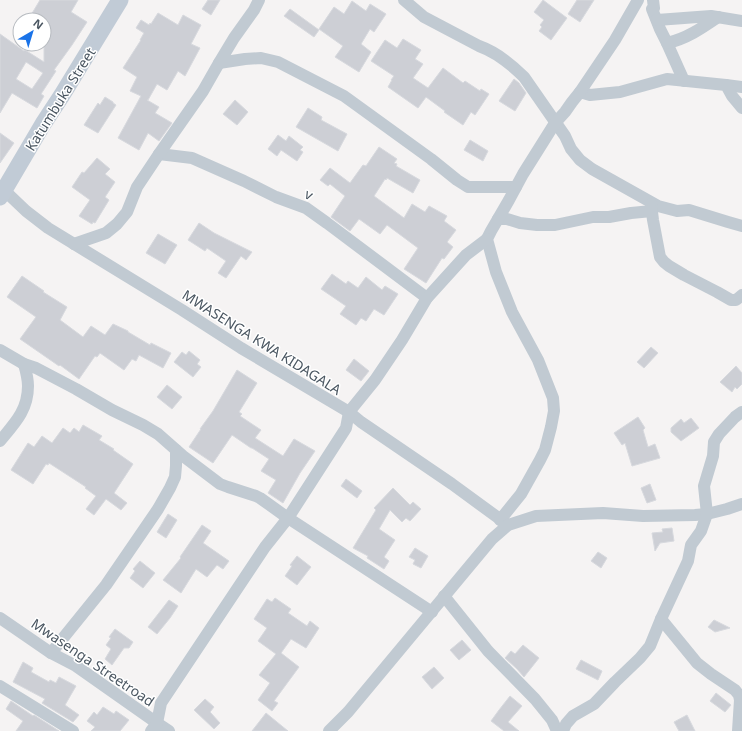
<svg xmlns="http://www.w3.org/2000/svg" width="742" height="731" font-family="'Noto Sans',sans-serif">
	<style>
		.building { fill: #cdcfd5; stroke: #d7d9de; fill-rule: evenodd }
		.lines { fill: none; stroke-linecap: round; stroke-linejoin: round }
		.street { stroke: #c1cad2; stroke-width: 12 }
		.secondary { stroke: #c1cbd6; stroke-width: 17 }
		.labels { text-anchor: middle; dominant-baseline: central; stroke-width: 3; stroke-linejoin: round; paint-order: stroke }
		.street-label { font-size: 14px; fill: #4a5661; stroke: #fff }
	</style>
	<rect width="100%" height="100%" fill="#f5f3f3"/>
	<g class="building">
		<path d="M40 0H78L71 12 87 22 72 45 54 70 56 71 41 94 44 96 37 108 12 93 0 113V34L24 51 25 50 44 62V20H28ZM26 62 43 73 32 89 16 79Z"/>
		<path d="M208 0H220L211 15 202 9Z"/>
		<path d="M543 0 567 18 551 40 539 31 542 27 540 25 544 20 534 12Z"/>
		<path d="M577 0H594L580 22 568 14Z"/>
		<path d="M352 1 366 11 370 4 386 14 374 32 370 29 361 44 371 52 359 72 335 57 343 46 319 29 334 7 344 14Z"/>
		<path d="M290 9 319 30 314 37 284 16Z"/>
		<path d="M158 13 178 25 183 15 201 25 191 44 200 48 185 76 178 71 167 90 157 84 148 100H147L159 107 155 113 172 123 159 141 148 133 139 150 118 138 141 96 130 91 137 77 123 68 141 40H140L144 33 136 28 141 20 149 25 150 23 151 24Z"/>
		<path d="M403 39 421 50 415 59 423 64 413 78 428 88 443 68 463 83 465 81 480 91 481 89 489 94 475 115 471 112 463 125 444 112 445 111 426 97 418 108 388 87 392 80H391L394 76 371 61 385 40 397 48Z"/>
		<path d="M514 79 519 83 526 93 515 111 499 101Z"/>
		<path d="M105 97 113 102V103L116 105 98 133 84 125 98 103 100 105Z"/>
		<path d="M235 100 248 112 237 125 223 114Z"/>
		<path d="M308 108 322 117 321 120 347 134 338 151 296 127Z"/>
		<path d="M0 133 14 143 0 163Z"/>
		<path d="M278 135 286 141 289 136 303 147 300 150 303 152 297 161 281 150 277 156 268 149Z"/>
		<path d="M470 140 488 151 483 161 464 150Z"/>
		<path d="M379 147 397 159 394 163 397 164 396 166 420 180 413 193 387 178 386 180 385 179 374 196 404 218 412 204 425 212 429 206 447 216 444 221 456 230 447 242 453 247 444 259 442 258 426 283 404 269 418 248 387 225 380 234 359 219 350 231 331 217 345 196 330 184 328 186 320 180 330 168 350 183 363 165 366 166Z"/>
		<path d="M97 158 110 169 105 174 115 182 105 197 109 200 95 223 93 222 92 224 79 216 90 200 72 187 82 172 84 173Z"/>
		<path d="M199 223 214 233 252 252 246 260 241 256 226 278 218 273 226 261 207 248 205 251 188 240Z"/>
		<path d="M158 234 177 245 165 264 146 253Z"/>
		<path d="M332 274 346 284 348 281 358 288 366 277 382 290 385 286 398 294 384 315 374 309 366 321 361 318 356 325 340 314 346 306 321 289Z"/>
		<path d="M22 276 44 291 43 292 67 307 60 320 83 337 91 326 105 335 113 324 128 331V332L150 345 151 343 171 353 163 368 139 355 136 361 132 359 124 370 100 353 97 357 95 356 79 379 60 365 59 366 20 339 36 317 7 297Z"/>
		<path d="M651 347 658 353 644 368 637 362Z"/>
		<path d="M189 351 200 360 197 364 201 367 193 377 174 362 182 352 186 355Z"/>
		<path d="M354 359 369 371 361 381 346 370Z"/>
		<path d="M736 366 742 373V384L737 389 735 387 732 392 720 382Z"/>
		<path d="M237 370 257 383 239 412 242 414 240 416 261 430 255 438 283 456 294 439 315 451 300 473 283 503 268 493 276 480 261 471 269 459 252 448H251L232 435 213 463 189 447 201 429H200L213 411Z"/>
		<path d="M167 385 182 397 172 409 157 397Z"/>
		<path d="M638 417 645 428 643 430 648 447 655 444 660 458 632 466 625 443 622 445 614 433Z"/>
		<path d="M691 418 699 428 681 441 671 432V428L681 419 684 423Z"/>
		<path d="M83 425 102 436 99 440 114 449 113 450 133 464 114 493 127 503 121 510 106 499 94 515 86 509 96 496 85 488 86 487 49 463 48 465 46 464 33 484 11 470 28 443 34 447 42 436 52 443 63 428 70 433 74 428 79 432Z"/>
		<path d="M346 479 362 491 357 498 341 486Z"/>
		<path d="M650 484 656 500 647 503 641 488Z"/>
		<path d="M393 488 410 505 413 502 421 509 410 521 406 518 402 522 390 510 379 529 395 540 384 557 389 561 384 569 367 558 368 556 353 548 376 510 374 508Z"/>
		<path d="M168 514 177 520 166 538 157 532Z"/>
		<path d="M202 525 211 531 203 543 229 561 223 569 217 565 207 577 196 569 181 593 163 580 181 558 180 557Z"/>
		<path d="M672 528 674 541 660 543 655 551 652 533 663 532 662 529Z"/>
		<path d="M415 548 428 556 421 568 413 564 415 560 409 557Z"/>
		<path d="M598 552 607 558 601 568 591 561Z"/>
		<path d="M297 556 311 567 297 585 285 576 292 566 290 565Z"/>
		<path d="M140 561 155 573 143 588 130 578 135 571 133 569Z"/>
		<path d="M275 598 291 609 288 613 307 626 310 621 319 628 306 648 291 639 281 653 299 667 274 701 278 703 272 711 258 700 270 683 259 675 276 654 258 641 267 628 254 619 267 599 272 602Z"/>
		<path d="M169 600 178 606 170 618 157 634 148 627Z"/>
		<path d="M714 620 730 628 715 632 708 627Z"/>
		<path d="M115 629 133 642 129 648H124L112 665 105 659 111 649 106 645 111 638 109 637Z"/>
		<path d="M462 640 471 650 459 660 450 650Z"/>
		<path d="M523 645 539 658 524 677 517 669 505 658 511 651 515 654Z"/>
		<path d="M581 660 602 671 598 680 576 669Z"/>
		<path d="M23 662 33 668 31 672 49 682 50 680 56 683 59 677 76 686 65 705 79 715 73 722 42 703 45 699 13 682Z"/>
		<path d="M434 667 444 678 432 689 422 677Z"/>
		<path d="M716 693 731 705 725 712 710 701Z"/>
		<path d="M510 696 522 706 508 722 519 731H504L491 721 499 710Z"/>
		<path d="M205 699 214 707 210 712 220 723 214 729 194 710Z"/>
		<path d="M11 701 33 716 34 715 59 731H16L23 721 6 709Z"/>
		<path d="M103 707 114 714 116 711 129 720 120 731H91L95 727 87 721 94 712 97 715Z"/>
		<path d="M266 713 288 731H252Z"/>
		<path d="M687 715 695 731H679L674 722Z"/>
	</g>
	<g class="lines">
		<g class="street">
			<path d="M404 0 424 17 479 46C496 52 511 64 524 77L565 136 571 149 580 160 592 169 658 206 677 211 689 210 728 222 742 226"/>
			<path d="M653 0 654 8 652 9 660 29 667 43 684 81"/>
			<path d="M657 20 711 16 742 21"/>
			<path d="M667 43C686 39 702 28 718 17"/>
			<path d="M219 63 245 59 261 58 278 62 344 96 431 159 457 180 468 187H516"/>
			<path d="M726 85 742 87"/>
			<path d="M580 92 590 95 620 92 667 79 726 85 732 96 742 108"/>
			<path d="M159 154 192 158 244 181 276 197 306 208 327 223 427 298"/>
			<path d="M0 187 4 190 26 211 48 228 182 310 241 348 349 412 361 422 452 484 508 525"/>
			<path d="M651 204 653 220 660 257 664 262 669 266 684 275 717 292 731 300H736L742 295"/>
			<path d="M498 219H507L520 223 537 225H555L593 217H609L631 213 652 211"/>
			<path d="M74 244 106 233 117 224 127 212 137 187 159 154 203 91 219 63 234 38 254 10 259 0"/>
			<path d="M0 350 24 364 36 368 76 389 112 410 143 425 158 434 183 456 220 484 228 487 256 496 260 498 288 518 432 612"/>
			<path d="M0 441C15 423 28 410 28 386 28 378 26 371 24 364"/>
			<path d="M500 520 521 494 540 460 545 450 551 427 554 411 553 398 538 360 512 312 496 272 487 239 491 231 509 200 523 174 555 123 565 112 572 102 580 92 615 40 638 0"/>
			<path d="M444 596 488 651 535 699 552 720 557 731"/>
			<path d="M0 618 51 653 76 666 157 723 169 731"/>
			<path d="M661 619 697 663 711 674 735 690 739 695 740 700 738 731"/>
			<path d="M51 653 106 585 158 509 170 488 175 477 176 466V450"/>
			<path d="M0 686 73 731"/>
			<path d="M151 731 157 723 161 703 265 547 288 518 346 428 349 412 375 380 402 340 427 298 466 255 487 239"/>
			<path d="M329 731 348 712 492 539 508 525 536 516 603 513 643 516 695 515 707 514 727 509 742 504"/>
			<path d="M563 731 566 724 573 716 594 704 615 682 640 658 650 646 661 619 688 561 691 545 701 531 707 514 704 486 713 456 714 442 719 434 735 417 742 412"/>
		</g>
		<path class="secondary" d="M0 197 43 124 62 95 120 0"/>
	</g>
	<g class="labels">
		<g class="street-label">
			<text transform="translate(60 99) rotate(-58)">Katumbuka Street</text>
			<text transform="translate(309 194) rotate(26)">v</text>
			<text transform="translate(262 342) rotate(32)">MWASENGA KWA KIDAGALA</text>
			<text transform="translate(93 662) rotate(34)">Mwasenga Streetroad</text>
		</g>
	</g>
	<g transform="translate(32 32) rotate(38)"><circle r="19" fill="#ffffff" stroke="#b7bbc0"/>
	<path d="M0-3L7 15L0 10L-7 15Z" fill="#1a73e8"/>
	<text y="-6" font-size="11" font-weight="bold" text-anchor="middle" fill="#4a5661">N</text>
	</g>
</svg>
